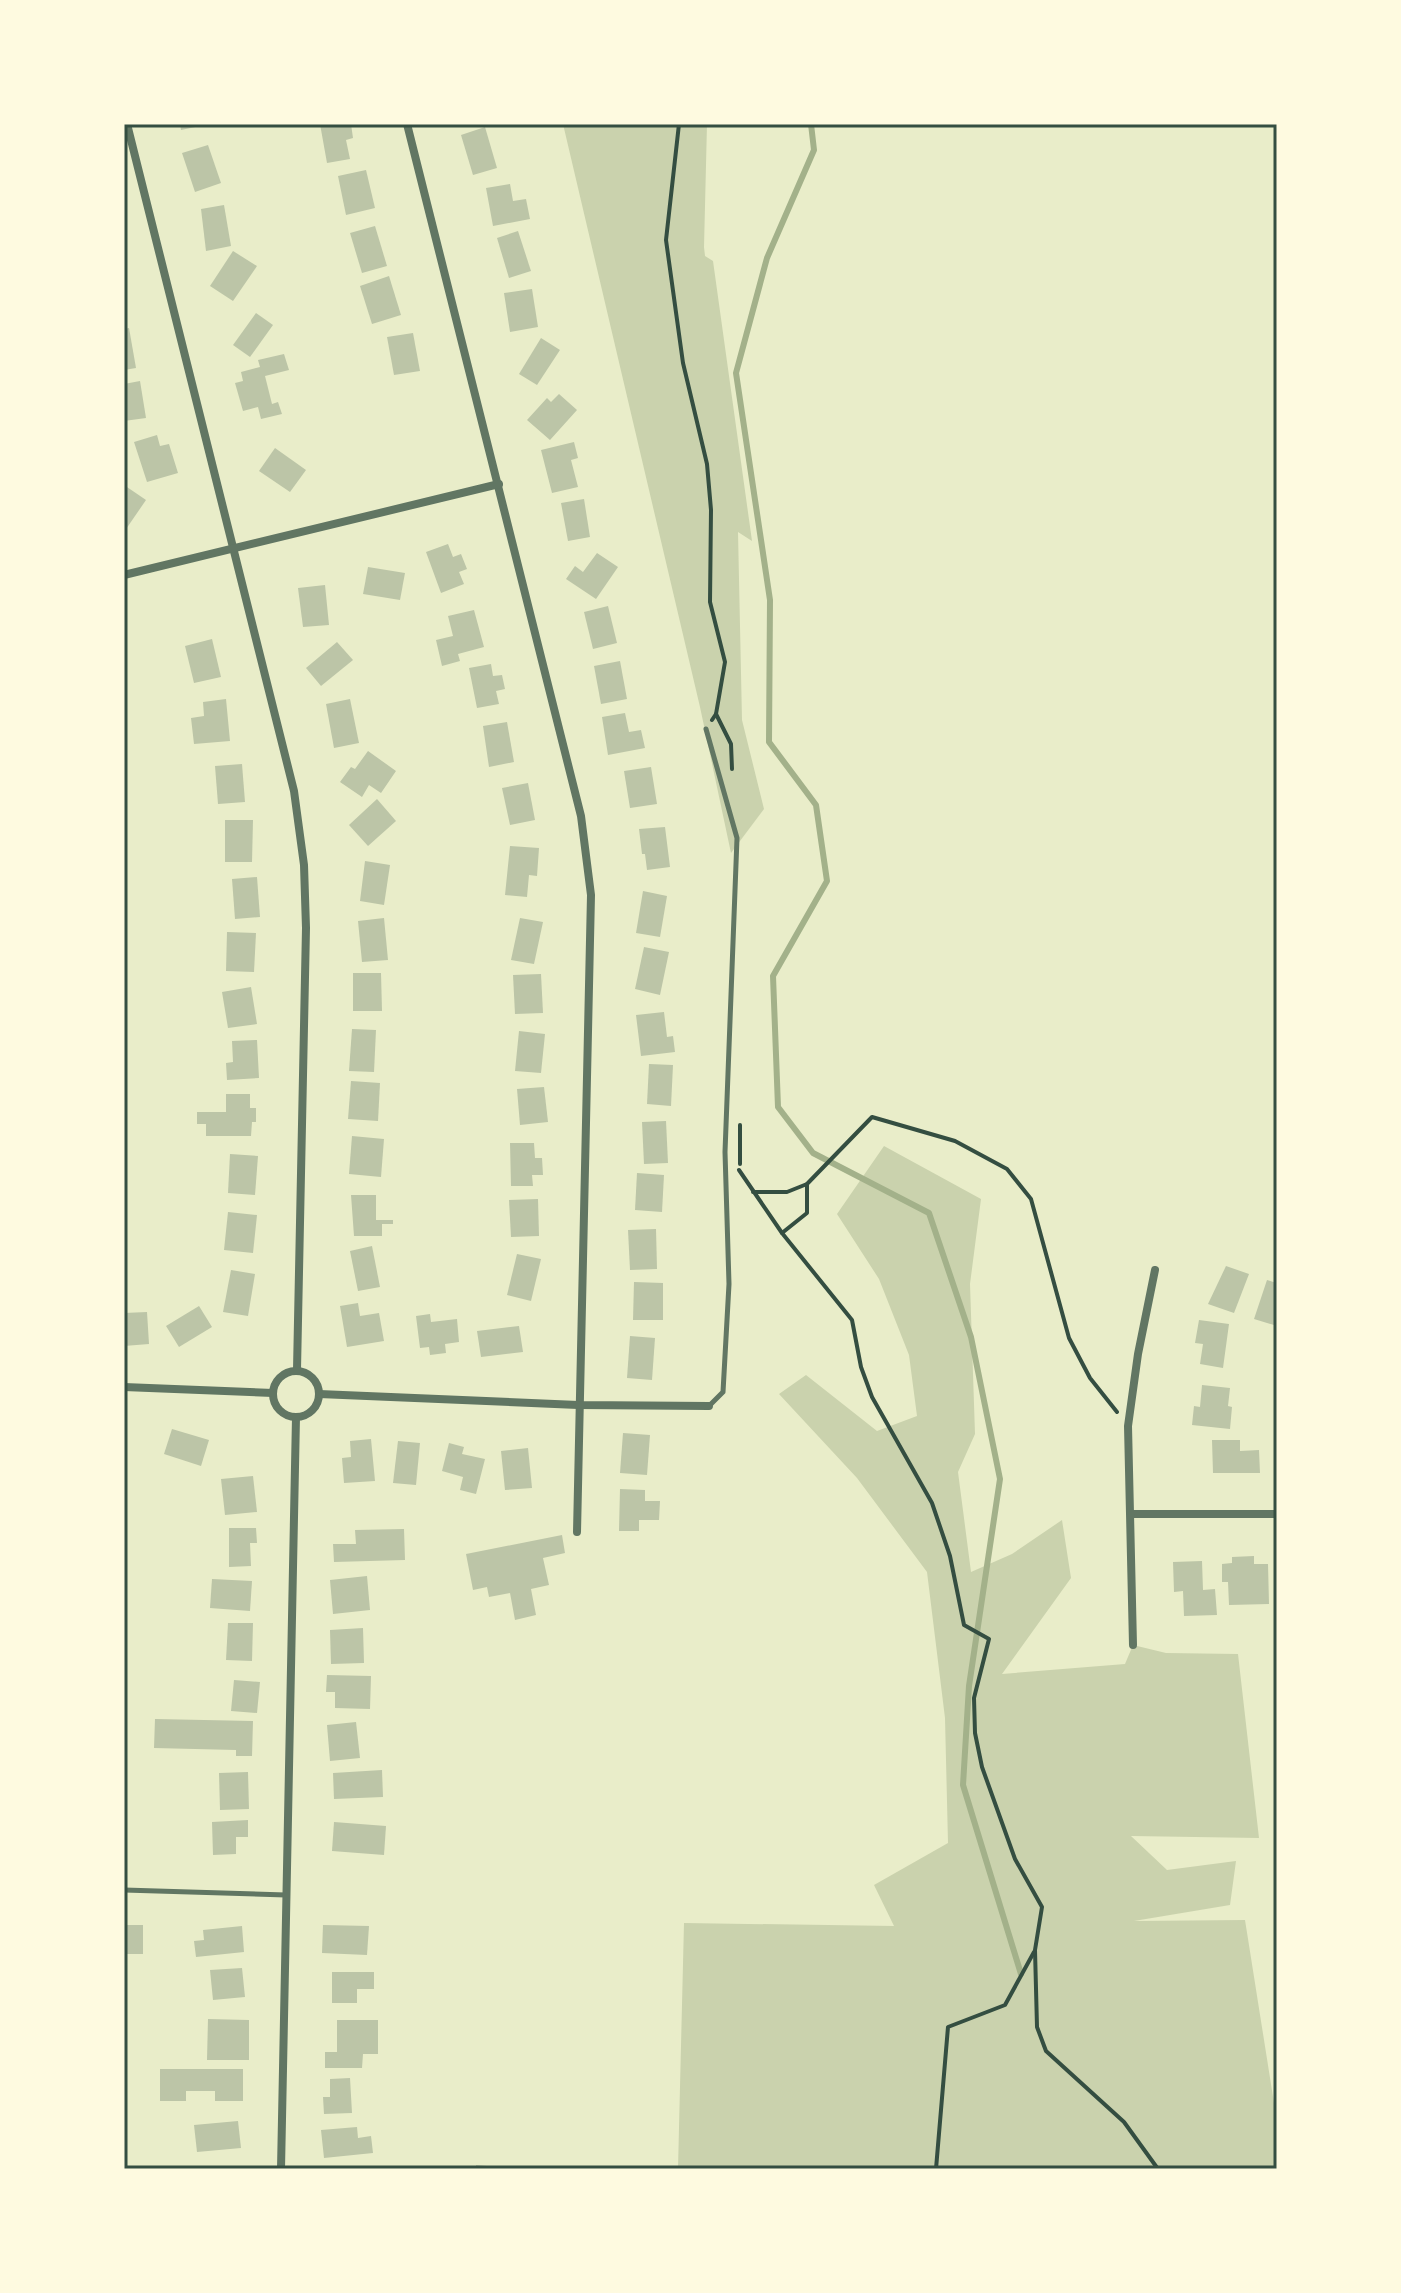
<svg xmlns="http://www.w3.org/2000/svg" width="1401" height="2293" font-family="'Titillium Web',sans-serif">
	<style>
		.green { fill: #cad2ad }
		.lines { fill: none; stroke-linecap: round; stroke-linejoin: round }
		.stream { stroke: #a3b18a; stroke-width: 6 }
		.building { fill: #bcc5a7 }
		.path { stroke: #344e41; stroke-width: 4 }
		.service { stroke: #617663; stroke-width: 5 }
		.minor { stroke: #617663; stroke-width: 8 }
		.neatline { fill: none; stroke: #344e41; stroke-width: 3 }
	</style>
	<rect width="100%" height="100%" fill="#e9edc9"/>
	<g class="green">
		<path d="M563 124H707L704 247 705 256 713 261 752 541 738 532 742 720 764 809 731 853 700 707Z"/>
		<path d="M884 1146 981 1199 970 1284 975 1434 958 1472 971 1572 1012 1554 1062 1520 1071 1578 1002 1674 1125 1664 1133 1645 1166 1653 1238 1654 1259 1838 1131 1836 1167 1870 1236 1861 1230 1905 1134 1921 1245 1920 1277 2122V2169H678L684 1923 894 1926 874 1885 948 1843 945 1718 927 1572 857 1478 779 1394 806 1375 877 1431 917 1416 909 1355 879 1279 837 1214Z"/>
	</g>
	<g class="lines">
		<path class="stream" d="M811 124 814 150 767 258 736 373 770 600 769 742 816 805 827 881 773 976 778 1107 813 1153 929 1213 971 1337 1000 1479 969 1686 963 1785 1021 1974"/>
	</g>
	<g class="building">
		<path d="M180 124H204L205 125 181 130Z"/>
		<path d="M320 124H351L353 138 346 140 350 159 327 163Z"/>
		<path d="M485 127 497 168 473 175 461 135Z"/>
		<path d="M208 145 221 183 195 192 182 153Z"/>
		<path d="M366 170 375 208 346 215 338 176Z"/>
		<path d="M510 184 513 201 526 199 530 219 493 226 486 188Z"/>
		<path d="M224 205 231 246 206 251 201 209Z"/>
		<path d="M375 226 387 266 362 273 350 233Z"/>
		<path d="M518 231 531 271 509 278 497 238Z"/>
		<path d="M233 251 257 266 233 301 210 286Z"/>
		<path d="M389 276 401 315 372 324 360 286Z"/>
		<path d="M532 289 538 327 510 332 504 293Z"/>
		<path d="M256 313 273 325 250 357 233 345Z"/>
		<path d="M129 328 136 368 124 370V329Z"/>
		<path d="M413 333 420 371 394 375 387 337Z"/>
		<path d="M541 338 560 350 537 385 519 374Z"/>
		<path d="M284 354 289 370 265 376 272 404 278 402 282 414 261 419 258 407 243 411 235 383 243 381 241 372 260 367 258 360Z"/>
		<path d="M140 381 146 418 124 421V384Z"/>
		<path d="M559 394 577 410 550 440 527 420 547 398 551 402Z"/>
		<path d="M157 435 160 446 169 444 178 473 147 482 134 442Z"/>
		<path d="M574 442 578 458 571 460 578 487 552 493 541 450Z"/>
		<path d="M275 448 306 470 290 492 259 471Z"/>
		<path d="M124 485 146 500 124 532Z"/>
		<path d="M584 499 590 537 568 541 561 503Z"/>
		<path d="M448 544 453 557 461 554 467 569 459 572 464 584 441 593 426 552Z"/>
		<path d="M597 553 618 567 596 599 566 579 575 566 583 572Z"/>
		<path d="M368 567 405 573 400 600 363 594Z"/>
		<path d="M325 585 329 625 303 627 298 588Z"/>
		<path d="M608 606 617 643 593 649 584 612Z"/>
		<path d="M474 610 484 647 458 654 460 661 442 666 436 640 453 636 448 616Z"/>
		<path d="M212 639 221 677 194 683 185 646Z"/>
		<path d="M337 642 353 660 321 686 306 668Z"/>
		<path d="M620 661 627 699 601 704 594 666Z"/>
		<path d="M491 664 493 676 502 675 505 689 496 691 499 704 477 708 469 668Z"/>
		<path d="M226 699 230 741 194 744 191 718 204 716 203 702Z"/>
		<path d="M350 699 359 743 334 748 326 704Z"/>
		<path d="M625 713 629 732 641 730 645 748 608 755 602 717Z"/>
		<path d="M507 722 514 762 489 767 483 726Z"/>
		<path d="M368 751 396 771 381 793 369 785 362 797 340 782 351 767 355 769Z"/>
		<path d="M242 764 245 802 218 804 215 766Z"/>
		<path d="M651 767 657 804 630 808 624 771Z"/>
		<path d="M528 783 535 820 510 825 502 788Z"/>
		<path d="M377 799 396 821 368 846 349 825Z"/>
		<path d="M225 820H253L252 862H225Z"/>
		<path d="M665 827 670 867 647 870 645 854H642L639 829Z"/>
		<path d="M510 846 539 848 537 876 529 875 527 897 505 895Z"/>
		<path d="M365 861 390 865 384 905 360 901Z"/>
		<path d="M257 877 260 917 235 919 232 879Z"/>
		<path d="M643 891 667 896 660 937 636 933Z"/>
		<path d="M384 918 388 960 362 962 358 921Z"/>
		<path d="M520 918 543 922 534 964 511 960Z"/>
		<path d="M227 932 256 933 254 972 226 971Z"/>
		<path d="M644 947 669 952 660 995 635 989Z"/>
		<path d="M353 973H381L382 1011H353Z"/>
		<path d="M541 974 543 1013 515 1014 513 975Z"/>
		<path d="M251 987 257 1024 228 1028 222 992Z"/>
		<path d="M664 1012 667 1037 673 1036 675 1052 641 1056 636 1015Z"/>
		<path d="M352 1029 376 1030 374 1072 349 1071Z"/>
		<path d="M519 1031 545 1034 541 1073 515 1071Z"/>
		<path d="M257 1040 259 1078 227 1080 226 1063 233 1062 232 1041Z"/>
		<path d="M649 1064 673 1065 671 1106 647 1104Z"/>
		<path d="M351 1081 380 1083 378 1121 348 1119Z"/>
		<path d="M544 1087 548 1122 520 1125 517 1089Z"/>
		<path d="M226 1094H250V1108H256V1122H252L251 1136H206V1124H197V1112H226Z"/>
		<path d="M666 1121 668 1163 644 1164 642 1122Z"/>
		<path d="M352 1136 384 1139 381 1177 349 1174Z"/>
		<path d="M510 1143H534L535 1158H542L543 1175H532L533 1186H511Z"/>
		<path d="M230 1154 258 1156 255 1195 228 1193Z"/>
		<path d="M637 1173 664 1175 662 1212 635 1210Z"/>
		<path d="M351 1195H376V1220H393V1224H382V1236H354Z"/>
		<path d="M538 1199 539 1236 511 1237 509 1200Z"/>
		<path d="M228 1212 257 1215 253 1253 224 1250Z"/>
		<path d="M656 1229 657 1269 630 1270 628 1230Z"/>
		<path d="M372 1246 380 1287 358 1291 350 1251Z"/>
		<path d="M517 1254 541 1259 531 1301 507 1295Z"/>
		<path d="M1226 1266 1249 1274 1234 1313 1208 1304Z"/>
		<path d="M231 1270 255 1274 248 1316 223 1312Z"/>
		<path d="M1267 1280 1277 1283V1326L1254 1319Z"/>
		<path d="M634 1282 663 1283V1320H633Z"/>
		<path d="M358 1303 360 1316 379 1313 384 1341 347 1347 340 1306Z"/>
		<path d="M199 1306 212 1327 179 1347 166 1326Z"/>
		<path d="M147 1312 149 1344 124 1346V1313Z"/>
		<path d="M430 1314 431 1322 457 1319 459 1342 445 1344 446 1353 430 1355 429 1347 420 1348 416 1316Z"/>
		<path d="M1199 1320 1229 1324 1223 1368 1200 1364 1203 1344 1195 1343Z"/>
		<path d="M519 1326 523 1352 481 1357 477 1331Z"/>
		<path d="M630 1336 655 1338 652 1380 627 1378Z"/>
		<path d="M1202 1385 1230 1388 1228 1406 1232 1407 1230 1429 1192 1425 1194 1406 1200 1407Z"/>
		<path d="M172 1429 209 1440 201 1466 164 1454Z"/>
		<path d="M623 1433 650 1435 647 1475 620 1473Z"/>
		<path d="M371 1439 375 1481 344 1483 342 1458 351 1457 350 1441Z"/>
		<path d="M1212 1440H1240V1451L1259 1450 1260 1473H1213Z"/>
		<path d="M398 1441 420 1443 416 1485 393 1483Z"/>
		<path d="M449 1443 464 1447 462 1454 485 1459 476 1494 460 1490 463 1477 442 1471Z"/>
		<path d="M528 1448 532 1488 505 1490 501 1451Z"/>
		<path d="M253 1476 257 1512 225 1515 221 1479Z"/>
		<path d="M620 1489 645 1490V1501H660L659 1520H639V1531H619Z"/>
		<path d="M229 1528H256L257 1543H250L251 1566 229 1567Z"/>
		<path d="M404 1529 405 1560 334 1562 333 1544H356L355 1530Z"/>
		<path d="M562 1535 565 1553 543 1558 549 1585 531 1589 536 1615 515 1620 510 1593 489 1597 487 1587 473 1590 466 1554Z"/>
		<path d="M1254 1556V1564H1268L1269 1604 1229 1605 1228 1582H1222V1564L1232 1563V1557Z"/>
		<path d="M1202 1561 1203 1590 1215 1589 1217 1615 1184 1616 1183 1591 1174 1592 1173 1562Z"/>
		<path d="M367 1576 370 1610 333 1614 330 1580Z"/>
		<path d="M212 1579 252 1581 250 1611 210 1608Z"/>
		<path d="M228 1623H253L252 1661 226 1660Z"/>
		<path d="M363 1628 364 1663 331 1664 330 1630Z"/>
		<path d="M327 1675 371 1676 370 1709 335 1708V1692H326Z"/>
		<path d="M234 1680 260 1682 257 1713 231 1711Z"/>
		<path d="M155 1719 253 1721 252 1756H236V1750L154 1748Z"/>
		<path d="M356 1722 360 1758 330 1761 327 1725Z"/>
		<path d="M382 1770 383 1797 334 1799 333 1773Z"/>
		<path d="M248 1772 249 1809 220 1810 219 1773Z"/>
		<path d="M248 1820V1837H236V1854L213 1855 212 1822Z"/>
		<path d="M334 1822 386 1826 384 1855 332 1851Z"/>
		<rect x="124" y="1925" width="19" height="29"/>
		<path d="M323 1925 369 1926 367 1955 322 1953Z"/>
		<path d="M242 1926 244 1952 196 1957 194 1941 204 1940 203 1930Z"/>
		<path d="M242 1968 245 1997 213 2000 210 1970Z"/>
		<path d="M332 1972H374V1989H357V2003H332Z"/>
		<path d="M208 2019 249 2020V2060H207Z"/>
		<path d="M337 2020H378V2054H363L362 2068H325V2052H337Z"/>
		<path d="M160 2069H243V2101H215V2091H186V2101H160Z"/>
		<path d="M350 2078 352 2113 324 2114 323 2097H330V2079Z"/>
		<path d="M238 2121 241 2148 197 2152 194 2125Z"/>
		<path d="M357 2127 358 2138 371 2136 373 2153 324 2158 321 2130Z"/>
		<path d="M476 2165 498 2167V2169H476Z"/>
	</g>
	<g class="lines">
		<g class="path">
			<path d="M679 124 666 240 683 363 707 464 711 510 710 602 725 662 716 714 712 720"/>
			<path d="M716 714 731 744 732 769"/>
			<path d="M740 1164V1125"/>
			<path d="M739 1170 782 1233 852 1320 861 1367 872 1397 932 1503 950 1556 964 1625 989 1639 974 1698 975 1733 982 1767 1015 1859 1042 1907 1035 1950 1037 2027 1046 2051 1124 2122 1158 2169"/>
			<path d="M753 1192H787L807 1184 872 1117 955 1141 1007 1169 1031 1199 1069 1338 1090 1378 1117 1412"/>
			<path d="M782 1233 807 1213V1184"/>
			<path d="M936 2169 948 2027 1005 2005 1034 1952"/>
		</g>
		<g class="service">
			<path d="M706 729 737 838 725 1152 729 1284 723 1392 709 1406"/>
			<path d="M124 1890 286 1895"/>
		</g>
		<g class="minor">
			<path d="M127 124 294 791 304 865 306 928 297 1370"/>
			<path d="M407 124 581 816 591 895 577 1532"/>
			<path d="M124 575 499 484"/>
			<circle cx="296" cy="1394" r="23"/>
			<path d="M124 1387 273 1393"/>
			<path d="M319 1394 578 1405 709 1406"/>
			<path d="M1132 1514H1277"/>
			<path d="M1133 1645 1128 1426 1138 1354 1155 1270"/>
			<path d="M281 2169 296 1417"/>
		</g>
	</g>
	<rect width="1401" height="2293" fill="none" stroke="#fefae0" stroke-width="252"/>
	<rect x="126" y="126" width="1149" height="2041" class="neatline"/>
</svg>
